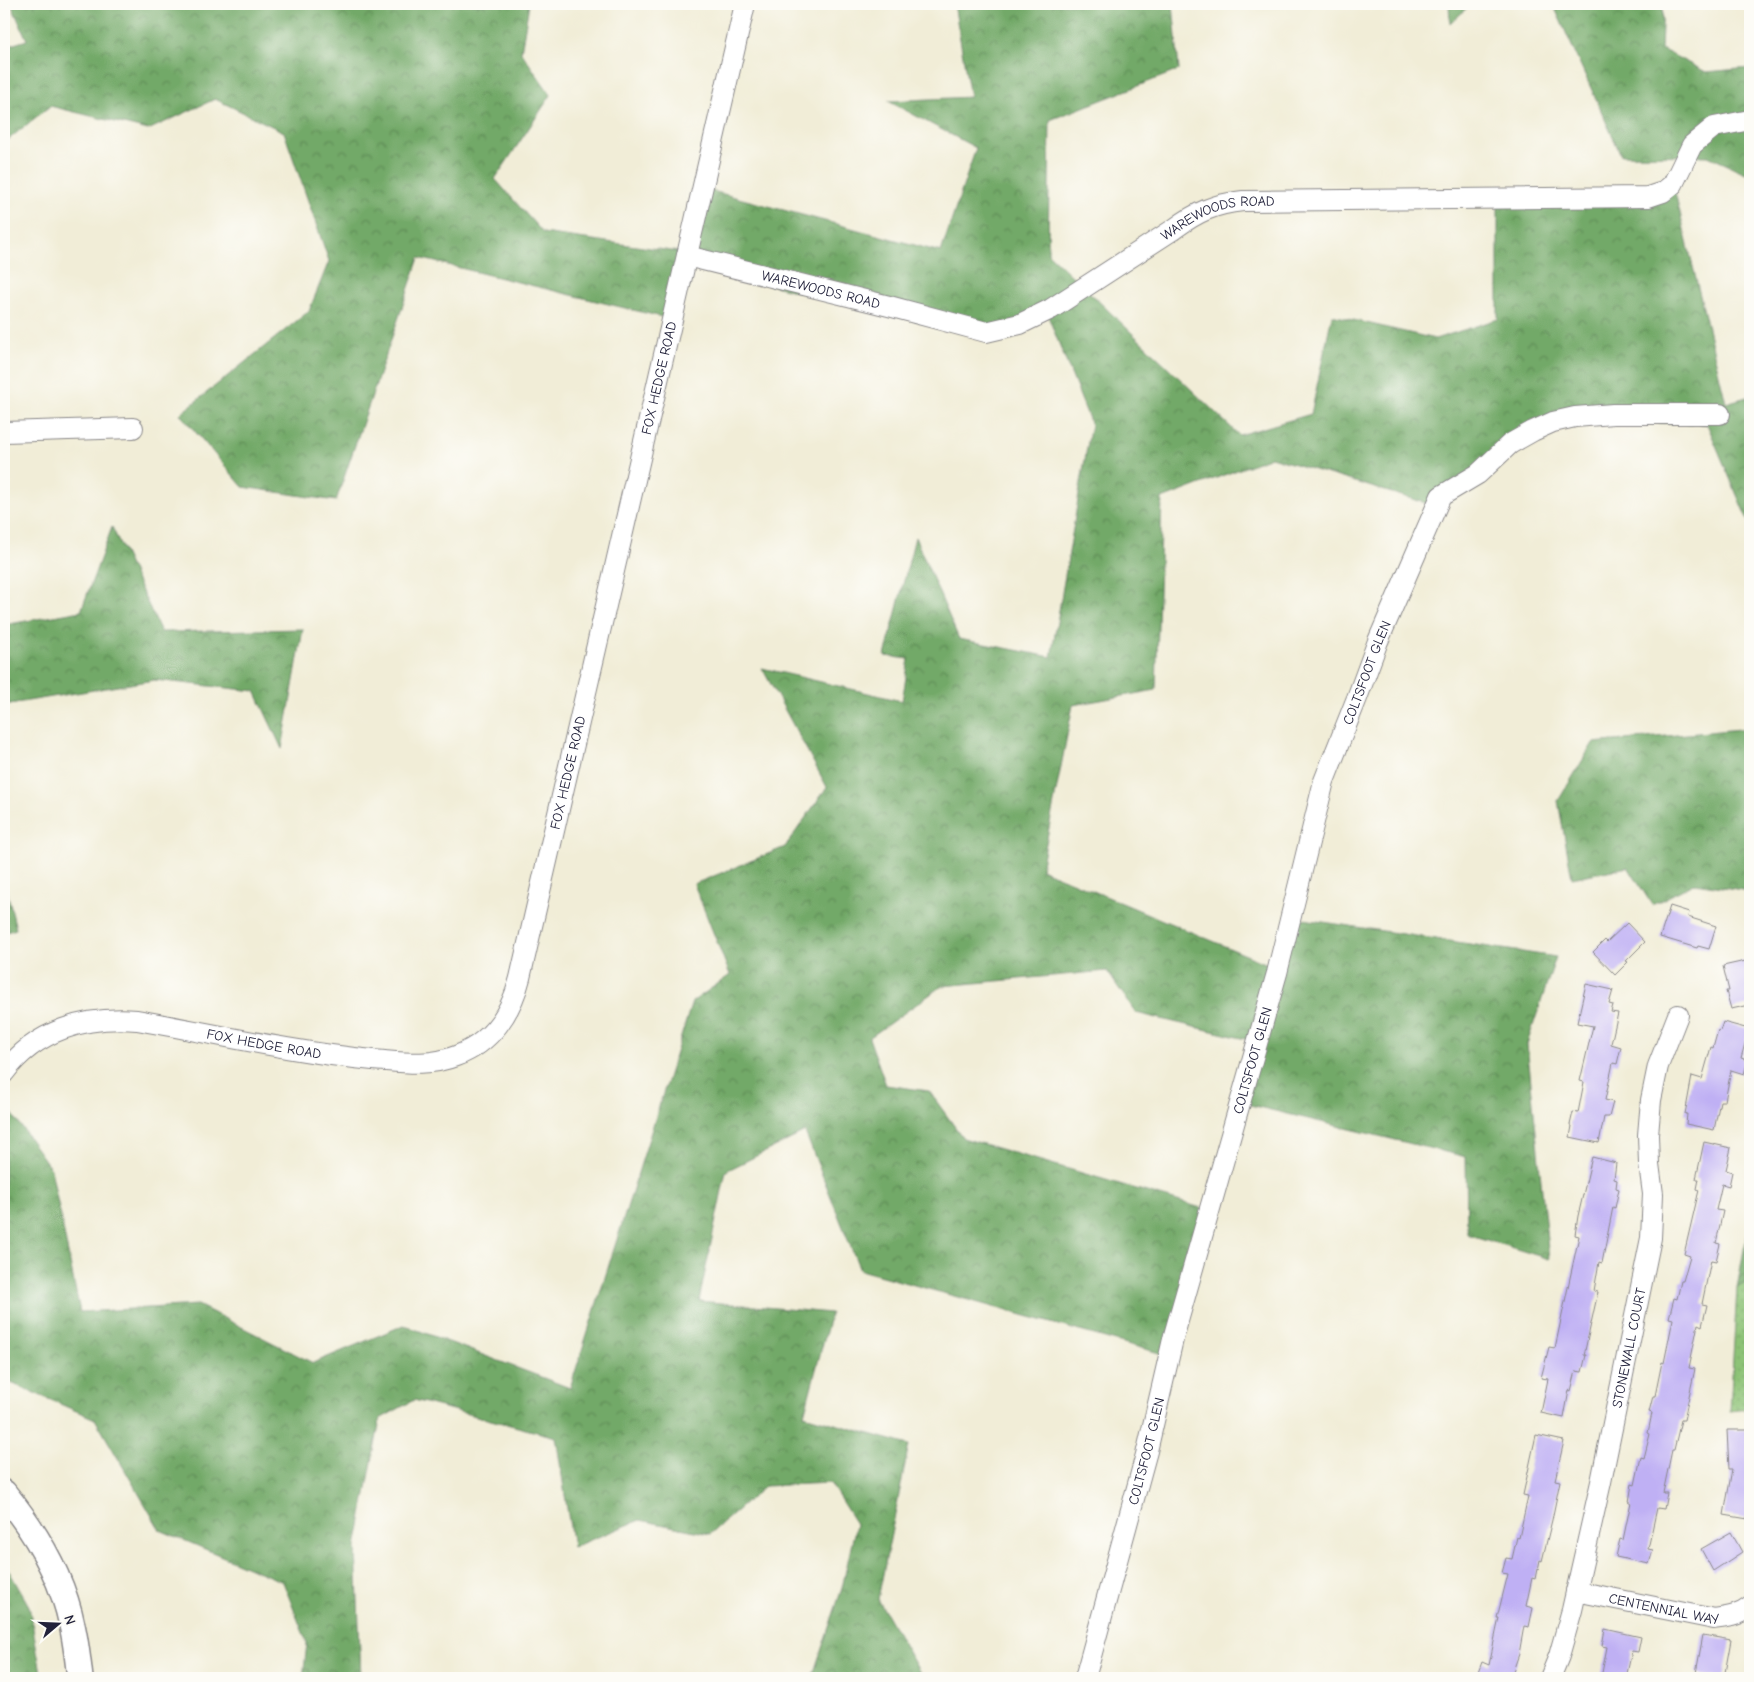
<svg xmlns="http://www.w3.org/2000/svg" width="1754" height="1682" font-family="'Comic Neue',sans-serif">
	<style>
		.forest { fill: url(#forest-crowns); stroke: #4a6651 }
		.park { fill: url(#park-dots); stroke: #587258 }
		.building { fill: #bfb0f4 }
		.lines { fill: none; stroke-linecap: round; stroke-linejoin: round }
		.minor-casing { stroke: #8a8889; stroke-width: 22 }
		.major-casing { stroke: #8a8889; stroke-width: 28 }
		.path { stroke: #8a8889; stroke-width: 3; stroke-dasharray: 4 4; stroke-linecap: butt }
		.minor { stroke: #fff; stroke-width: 20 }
		.major { stroke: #fff; stroke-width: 25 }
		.labels { text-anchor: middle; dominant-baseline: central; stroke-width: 5; stroke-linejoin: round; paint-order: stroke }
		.street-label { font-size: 14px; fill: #22223b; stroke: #fdfcf7 }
	</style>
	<defs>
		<pattern id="forest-crowns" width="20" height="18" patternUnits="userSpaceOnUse" patternTransform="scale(1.25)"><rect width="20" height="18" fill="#72a967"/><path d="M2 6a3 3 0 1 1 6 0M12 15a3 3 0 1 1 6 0" fill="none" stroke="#5d8956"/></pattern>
		<pattern id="park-dots" width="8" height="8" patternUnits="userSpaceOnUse" patternTransform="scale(1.25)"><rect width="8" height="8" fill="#8dc376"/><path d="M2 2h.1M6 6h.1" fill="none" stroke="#79a767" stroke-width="1.8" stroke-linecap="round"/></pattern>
	</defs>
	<rect width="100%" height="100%" fill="#fdfcf7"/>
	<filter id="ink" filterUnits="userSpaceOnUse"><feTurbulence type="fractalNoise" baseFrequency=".02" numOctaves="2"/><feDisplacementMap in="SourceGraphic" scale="10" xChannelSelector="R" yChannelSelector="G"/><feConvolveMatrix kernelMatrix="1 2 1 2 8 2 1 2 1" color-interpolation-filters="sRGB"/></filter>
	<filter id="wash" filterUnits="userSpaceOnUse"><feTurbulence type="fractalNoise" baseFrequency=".0096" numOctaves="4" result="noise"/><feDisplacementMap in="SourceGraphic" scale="20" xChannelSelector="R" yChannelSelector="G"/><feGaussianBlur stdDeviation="1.12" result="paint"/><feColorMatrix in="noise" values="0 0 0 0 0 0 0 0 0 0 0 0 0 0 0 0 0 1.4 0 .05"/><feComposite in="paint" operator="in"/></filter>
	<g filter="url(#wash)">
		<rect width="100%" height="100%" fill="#f1edd7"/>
		<g class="forest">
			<path d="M11 4H529L521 52 551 95 495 179 543 233 686 253 701 188 941 252 976 148 888 101 970 97 954 4H1173L1179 70 1050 120 1048 253 1239 435 1311 414 1332 315 1435 339 1498 319V197L1675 192 1726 403 1750 396V526L1707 424 1533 420 1439 507 1271 457 1162 499 1156 690 1073 705 1041 869 1277 968 1290 917 1556 957 1527 1044 1549 1259 1467 1234 1466 1157 1242 1103 1258 1042 1136 1013 1107 971 942 986 869 1038 886 1085 929 1091 963 1138 1215 1212 1170 1356 860 1270 805 1132 726 1171 699 1301 831 1313 804 1415 909 1445 878 1599 923 1678H812L842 1588 856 1524 830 1483 765 1486 710 1534 640 1520 573 1547 556 1437 414 1400 380 1419 356 1547 361 1678H303L307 1643 283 1582 160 1530 95 1419 4 1380V1102L51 1169 80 1312 198 1305 313 1363 404 1325 570 1388 692 1002 730 975 694 884 785 847 827 787 762 668 902 701 909 659 885 656 915 537 959 639 1051 657 1091 424 1048 316 963 332 684 264 670 319 419 258 336 501 243 487 180 414 309 311 329 261 284 132 215 99 148 130 50 106 4 143V47L27 40Z"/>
			<path d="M1449 4H1471L1450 24Z"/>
			<path d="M1553 4H1663L1661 49 1706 72 1750 68V175L1708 156 1621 155Z"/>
			<path d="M112 527 161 632 303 629 282 749 255 691 154 680 4 705V625L81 611Z"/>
			<path d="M1750 728V891L1695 883 1652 905 1628 867 1572 878 1558 801 1593 743Z"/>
			<path d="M4 878 16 929 4 933Z"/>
			<path d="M1750 1216V1280L1737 1288Z"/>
			<path d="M4 1562 29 1606 42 1678H4Z"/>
		</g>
		<path class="park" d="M1750 1280V1409L1730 1411 1737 1288Z"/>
		<g id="blocks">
			<g class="building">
				<path d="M1670 906 1689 912 1688 917 1716 926 1709 949 1698 946 1697 948 1660 937Z"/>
				<path d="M1627 923 1645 942 1626 961 1628 962 1615 975 1593 952 1605 940 1607 942Z"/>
				<path d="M1750 960V1005L1731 1009 1726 991H1729L1723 966Z"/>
				<path d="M1586 984 1613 990 1609 1004 1613 1005 1611 1012 1618 1013 1611 1044 1621 1047 1617 1064 1613 1063 1605 1100 1613 1102 1609 1117H1604L1599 1143 1570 1137 1572 1126 1570 1125 1573 1112 1578 1113 1584 1082 1580 1081 1593 1026 1577 1023Z"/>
				<path d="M1723 1022 1749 1029 1741 1058 1748 1060 1744 1074 1731 1070 1725 1101H1720L1714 1130 1686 1124 1687 1114H1685L1692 1076 1702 1079 1711 1047 1713 1048 1718 1030 1720 1031Z"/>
				<path d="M1704 1142 1731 1148 1726 1170 1732 1172 1729 1186 1722 1184 1716 1210 1723 1211 1716 1243 1720 1244 1716 1261 1711 1260 1702 1304 1707 1305 1702 1326 1698 1324 1689 1368 1695 1369 1691 1387 1684 1420H1681L1674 1450H1672L1663 1493H1667L1664 1509 1657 1508 1648 1549 1653 1550 1649 1564 1616 1557 1620 1539 1623 1540 1631 1502H1629L1632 1484 1635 1485 1641 1457 1644 1458 1650 1434 1648 1433 1652 1413 1649 1412 1653 1396H1655L1662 1362 1664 1363 1673 1319 1669 1318 1674 1298 1677 1299 1681 1281H1683L1690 1256 1684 1254 1699 1190 1697 1189 1699 1179H1696Z"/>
				<path d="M1592 1157 1616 1163 1614 1179 1617 1180 1616 1188 1619 1189 1615 1208 1613 1207 1602 1263 1599 1262 1594 1291 1598 1292 1584 1355H1586L1582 1372 1576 1371 1571 1391 1569 1390 1564 1418 1541 1413 1548 1379 1541 1378 1549 1347 1555 1348 1579 1236 1575 1235 1578 1216Z"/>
				<path d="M1727 1430H1750V1509L1748 1519 1724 1515 1732 1469H1729Z"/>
				<path d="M1536 1435 1564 1441 1555 1480 1560 1481 1552 1520 1542 1561 1540 1560 1538 1570 1537 1569 1535 1579 1532 1578 1526 1606 1533 1608 1529 1627 1524 1626 1519 1654 1512 1674 1520 1677V1678H1476L1482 1662 1489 1665 1499 1618H1497L1508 1574 1502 1573 1506 1558 1512 1559 1517 1537 1519 1538 1528 1496 1523 1495Z"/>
				<path d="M1731 1532 1742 1552 1713 1571 1701 1549Z"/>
				<path d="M1605 1629 1641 1637 1638 1652 1632 1651 1626 1678H1601L1607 1647 1602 1646Z"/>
				<path d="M1703 1635 1731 1640 1724 1678 1696 1673Z"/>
			</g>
		</g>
	</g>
	<g filter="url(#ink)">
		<use href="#blocks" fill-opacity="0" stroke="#8a8889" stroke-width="1"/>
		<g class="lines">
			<g class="minor-casing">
				<g id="minor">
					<path id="s1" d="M687 256 889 306 986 332 1020 324 1051 309 1174 229C1197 212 1214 204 1243 201L1648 197 1663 192 1673 184 1692 145 1714 127 1750 120"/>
					<path d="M4 432 133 428"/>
					<path id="s2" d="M4 1073C36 1030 85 1016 137 1020 215 1034 293 1052 373 1060 401 1062 428 1067 456 1056 491 1043 511 1013 520 978L745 4"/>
					<path id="s3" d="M1576 1591 1714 1619C1727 1617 1739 1616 1750 1607"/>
					<path id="s4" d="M1085 1678 1147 1451 1174 1335 1277 973 1324 781 1357 698 1378 641 1441 496 1478 474 1510 444 1533 431 1553 422 1575 417 1613 414H1720"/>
					<path id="s5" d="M1550 1678 1559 1656 1572 1610 1601 1482 1651 1238 1653 1194 1649 1164 1648 1135 1651 1100 1658 1066 1678 1015"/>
				</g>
			</g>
			<g class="major-casing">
				<path id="major" d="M4 1493C35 1531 62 1576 72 1625 76 1642 78 1661 80 1678"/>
			</g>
			<path class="path" d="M1748 1295 1750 1292"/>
			<use href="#minor" class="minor"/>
			<use href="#major" class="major"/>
		</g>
	</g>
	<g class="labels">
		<g class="street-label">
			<text stroke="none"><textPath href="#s1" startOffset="571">WAREWOODS ROAD</textPath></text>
			<text stroke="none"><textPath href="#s1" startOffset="138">WAREWOODS ROAD</textPath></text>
			<text stroke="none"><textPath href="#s2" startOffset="1194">FOX HEDGE ROAD</textPath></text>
			<text stroke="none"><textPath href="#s4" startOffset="1045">COLTSFOOT GLEN</textPath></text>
			<text stroke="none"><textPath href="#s2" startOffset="789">FOX HEDGE ROAD</textPath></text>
			<text stroke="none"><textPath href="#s2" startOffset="279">FOX HEDGE ROAD</textPath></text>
			<text stroke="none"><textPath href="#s4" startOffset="640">COLTSFOOT GLEN</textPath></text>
			<text stroke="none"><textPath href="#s5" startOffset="340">STONEWALL COURT</textPath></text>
			<text stroke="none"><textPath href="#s4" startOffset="235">COLTSFOOT GLEN</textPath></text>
			<text stroke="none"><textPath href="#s3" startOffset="90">CENTENNIAL WAY</textPath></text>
		</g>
	</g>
	<rect width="1754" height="1682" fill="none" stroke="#fdfcf7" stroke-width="20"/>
	<g transform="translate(58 1624) rotate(71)" stroke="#fdfcf7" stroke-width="4" paint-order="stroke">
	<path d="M0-4L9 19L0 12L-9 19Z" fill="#22223b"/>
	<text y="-8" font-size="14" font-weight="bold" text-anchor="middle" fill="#22223b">N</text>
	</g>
</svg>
